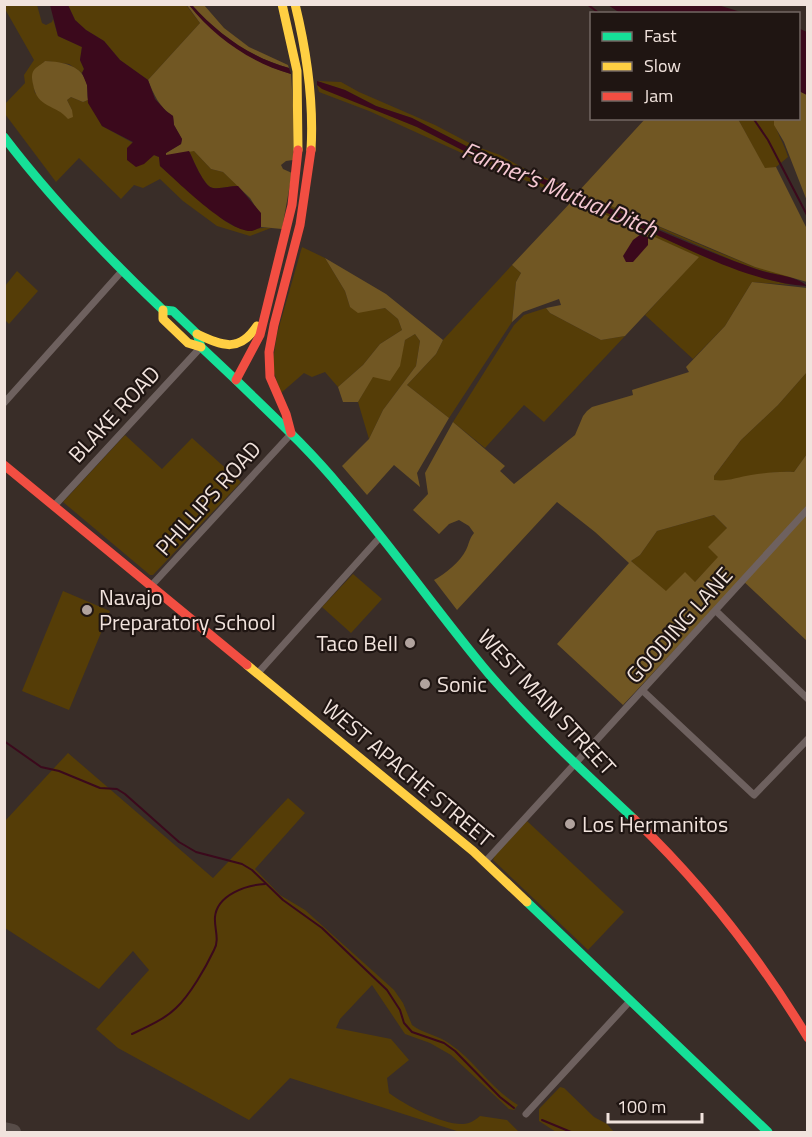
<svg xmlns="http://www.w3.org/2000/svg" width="812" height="1137" font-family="'Titillium Web',sans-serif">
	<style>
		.green { fill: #553d07 }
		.forest { fill: #715723; fill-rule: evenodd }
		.water { fill: #3b091c }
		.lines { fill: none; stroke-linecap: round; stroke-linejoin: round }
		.stream { stroke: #3b091c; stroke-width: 2 }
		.taxiway { stroke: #574c48; stroke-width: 16 }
		.street { stroke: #6e615f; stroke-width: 7 }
		.fast { stroke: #16e098; stroke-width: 9 }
		.slow { stroke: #ffcf43; stroke-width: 9 }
		.jam { stroke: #f24e42; stroke-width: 9 }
		.poi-dot { fill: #b1a39e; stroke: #1f1512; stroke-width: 2 }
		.labels { text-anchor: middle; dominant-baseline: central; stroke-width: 4.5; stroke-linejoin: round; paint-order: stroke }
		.street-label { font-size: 22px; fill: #f1e3dd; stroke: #1f1512 }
		.poi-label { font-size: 22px; fill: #f1e3dd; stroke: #1f1512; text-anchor: start }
		.water-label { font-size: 24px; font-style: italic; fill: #f5c7d2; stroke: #1f1512 }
	</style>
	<rect width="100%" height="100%" fill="#392d28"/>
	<g class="green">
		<path d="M5 5H37L42 23 46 25 52 22 53 19 58 36 82 47 80 60 84 69 82 73 69 64 45 61 32 76 35 93 72 110 67 100 71 97 83 102 88 100 102 126 133 143 150 158 154 155 159 157 160 166 225 221C247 235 249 227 271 228L250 236 217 226 183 201 160 179 143 188 134 185 121 199 79 158 56 182 5 114 4 105 25 83 24 75 34 60 5 9Z"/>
		<path d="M68 5H186L200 23 148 80 120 60 104 41 86 30 75 20Z"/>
		<path d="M317 81 341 82 359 92 435 125 475 146 500 155 521 167 708 248 755 267 773 270 794 279 759 270 734 261 521 169 499 158 470 148 412 118 376 106 345 90Z"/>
		<path d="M317 85 417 127 468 153 498 163 710 259 766 279 791 285 752 282 725 326 693 359 645 315 698 257 573 200 495 168 369 111 319 92Z"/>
		<path d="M738 119H774C774 128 785 145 788 157L776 167 765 169Z"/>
		<path d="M189 151H194L211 169 223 172 238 186C230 186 222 189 213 188 204 187 193 159 189 151Z"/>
		<path d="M302 247 325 258 345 291 350 307 372 310 385 308 398 319 402 330 380 344 363 365 338 387 325 372 312 377 304 373 281 393 272 367 277 334Z"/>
		<path d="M512 265 521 273 516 282 512 322 449 418 407 385 436 354 443 340Z"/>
		<path d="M17 271 38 291 9 324 5 320V286Z"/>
		<path d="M546 308 550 313 601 340 625 336 544 422 524 405 485 448 453 422 514 325 524 315Z"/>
		<path d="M415 334 420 341 416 366 383 410 369 439 358 402 373 376 402 352 405 340Z"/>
		<path d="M807 372V454L794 472C766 470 741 481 714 481V476L741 440 778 405Z"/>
		<path d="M125 435 162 469 192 438 241 482 153 575H150L63 502Z"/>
		<path d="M714 515 727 528 719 557 695 582 666 592 631 561 640 555 657 531Z"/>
		<path d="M353 574 382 599 351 633 322 607Z"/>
		<path d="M63 591 110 611 69 710 22 691Z"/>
		<path d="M68 753 213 878 288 798 305 813 255 869 280 895 305 910 394 990 403 1003 412 1025C423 1034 439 1035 450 1044 475 1061 491 1089 518 1105L514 1110 509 1109 451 1055 430 1043 405 1034 372 985 340 1019 336 1028 391 1039 409 1060 387 1078 389 1093C405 1105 443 1125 463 1124 470 1124 475 1120 480 1116L507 1120 519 1132H460L290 1078 249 1120 118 1048 96 1029 149 970 133 951 99 989 5 928V821Z"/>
		<path d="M527 821 624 912 588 950 493 860 495 855Z"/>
		<path d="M560 1087 564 1088 594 1117 607 1124 614 1132H556L539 1121V1109Z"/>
	</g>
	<g class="forest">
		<path d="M186 4 189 5C216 36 250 62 291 74L293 105V160L286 161 281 165 283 169 292 173 282 229 261 227 257 209 250 198 223 172 211 169 194 151 166 156V153L181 144 182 139 174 125 173 116C159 107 154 95 148 80L200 23Z"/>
		<path d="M192 5H204L224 28 249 47 288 65 289 68C251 58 218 34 192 5Z"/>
		<path d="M45 61C63 62 83 65 87 85 88 90 87 95 88 100L83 102 71 97 67 100 72 110 73 117 68 119C56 104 37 109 33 84 32 79 31 74 34 70 36 67 42 64 45 61Z"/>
		<path d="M799 91 807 95V201L784 142 774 125V119L798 118Z"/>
		<path d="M645 119H738L765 168 776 167 807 229V282L755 267 578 192Z"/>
		<path d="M573 200 699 257 625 336 601 340 550 313 546 308 561 305 559 299 523 312 512 322 516 282 521 273 512 265Z"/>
		<path d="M325 258 386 294 443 340 436 354 407 385 449 418 417 473 420 487 394 465 367 495 342 466 369 439 383 410 416 366 420 341 415 334 405 340 400 366 390 381 373 377 358 402H343L338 387 363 365 380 344 402 330 398 319 385 308 358 313 350 307 345 291Z"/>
		<path d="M752 282 807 288V372L778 405 741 440 714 476V480C727 482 738 477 751 475 765 473 780 471 794 472L807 454V641L741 579 623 705 557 644 629 563 595 532 557 502 457 610 434 580C445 574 460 562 466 550 469 544 469 539 474 533L469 526 459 520 449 524 439 534 413 510 428 494 425 473 453 422 505 466 500 471 514 484 575 435 583 416 587 411 592 407 633 395 632 390 689 372 686 367 725 326ZM714 515 727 528 708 547 718 557 695 582 685 572 666 591 631 561 640 555 657 531Z"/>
	</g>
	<g class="water">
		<path d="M50 5H68L75 20 86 30 104 41 120 60 148 80 155 99 166 111 173 116 174 125 182 139 181 144 166 153V155L189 151C193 159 204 187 213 188 222 189 230 186 238 186L261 213V227C260 228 253 231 252 231 229 233 178 182 160 166L159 157 154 155 144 164 136 167 127 160V148L133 142 102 126 88 103 87 85 82 73 84 69 80 60 82 47 58 36Z"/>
		<path d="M189 5H192C218 34 251 58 289 68L291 74C251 63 214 37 189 5Z"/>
		<path d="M608 5H718L744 13H620Z"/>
		<path d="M798 28 807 32V95L799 91Z"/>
		<path d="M317 81 345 90 376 106 412 118 470 148 499 158 521 169C599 202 676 241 756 269 772 275 796 275 807 286 751 282 699 254 648 231 598 209 547 187 498 163L468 153 417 127 322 89 317 85Z"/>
		<path d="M641 234 648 237V245L633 262H626L623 256 633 240Z"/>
	</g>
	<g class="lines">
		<g class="stream">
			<path d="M587 4 600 14"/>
			<path d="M753 118 768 140 808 217"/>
			<path d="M4 741 41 767 59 771 100 788 117 789 125 794 179 842 196 852 242 864 252 870 283 900 322 928 387 990 400 1010 404 1023 412 1032 444 1043 455 1051 500 1097 514 1108"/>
			<path d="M132 1034C147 1027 165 1019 176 1008 190 995 206 967 214 950 220 940 214 928 215 917 217 895 246 885 265 884"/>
			<path d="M542 1120 571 1132"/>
		</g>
		<path class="taxiway" d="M4 1130 13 1132"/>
		<g class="street">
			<path d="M4 403 122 271"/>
			<path d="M54 506 201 347"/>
			<path d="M151 586 291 434"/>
			<path d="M716 611 808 699"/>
			<path d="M257 674 381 536"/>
			<path d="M643 691 754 795 808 739"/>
			<path d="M485 862 808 509"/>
			<path d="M526 1114 630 1001"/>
		</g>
		<g class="fast">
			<path d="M4 137C52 200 106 256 163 310L173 311 197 334 201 347 236 380"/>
			<path d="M236 380C272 415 309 449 341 488 393 548 438 613 489 674 534 726 584 772 634 819"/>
			<path d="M527 902 768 1132"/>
		</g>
		<g class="slow">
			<path d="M282 4 297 71 298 150"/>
			<path d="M295 4C307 53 314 100 311 150"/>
			<path d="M163 310V319L188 343 201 347"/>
			<path d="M197 334C223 346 239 353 257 326"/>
			<path d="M247 665 473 851 527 902"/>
		</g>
		<g class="jam">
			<path d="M236 380 260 335 292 205 298 150"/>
			<path d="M291 433 286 414 270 377 269 352 274 325 300 225 311 150"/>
			<path d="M4 465 247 665"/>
			<path d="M634 819C703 885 759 957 808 1038"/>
		</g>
	</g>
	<g class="poi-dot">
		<circle cx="87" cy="610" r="6"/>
		<circle cx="410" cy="643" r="6"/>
		<circle cx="425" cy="684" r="6"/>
		<circle cx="570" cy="824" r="6"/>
	</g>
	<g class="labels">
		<g class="street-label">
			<text transform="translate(114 414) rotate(-47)">BLAKE ROAD</text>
			<text transform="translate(208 498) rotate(-48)">PHILLIPS ROAD</text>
			<text transform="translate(679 625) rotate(-48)">GOODING LANE</text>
			<text transform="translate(547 702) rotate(47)">WEST MAIN STREET</text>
			<text transform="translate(408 773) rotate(40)">WEST APACHE STREET</text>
		</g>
		<g class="poi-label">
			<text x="99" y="597">Navajo<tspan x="99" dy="25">Preparatory School</tspan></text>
			<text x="398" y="643" text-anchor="end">Taco Bell</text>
			<text x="437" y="684">Sonic</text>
			<text x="582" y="824">Los Hermanitos</text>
		</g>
		<g class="water-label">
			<text transform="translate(560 189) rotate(23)">Farmer's Mutual Ditch</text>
		</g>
	</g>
	<rect width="812" height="1137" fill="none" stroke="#f1e3dd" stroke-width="12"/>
	<rect x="590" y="12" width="210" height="108" fill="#1f1512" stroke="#736763" stroke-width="1.5"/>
	<rect x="602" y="32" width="30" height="9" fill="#16e098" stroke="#736763" stroke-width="1.5"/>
	<text x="644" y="42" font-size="18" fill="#f1e3dd">Fast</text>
	<rect x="602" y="62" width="30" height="9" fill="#ffcf43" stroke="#736763" stroke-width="1.5"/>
	<text x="644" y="72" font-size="18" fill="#f1e3dd">Slow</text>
	<rect x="602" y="92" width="30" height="9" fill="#f24e42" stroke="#736763" stroke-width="1.5"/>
	<text x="644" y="102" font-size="18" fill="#f1e3dd">Jam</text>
	<path d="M608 1113v9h94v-9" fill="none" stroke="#f1e3dd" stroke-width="3"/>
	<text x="617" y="1113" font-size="18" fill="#f1e3dd" stroke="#1f1512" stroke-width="4.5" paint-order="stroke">100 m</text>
</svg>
